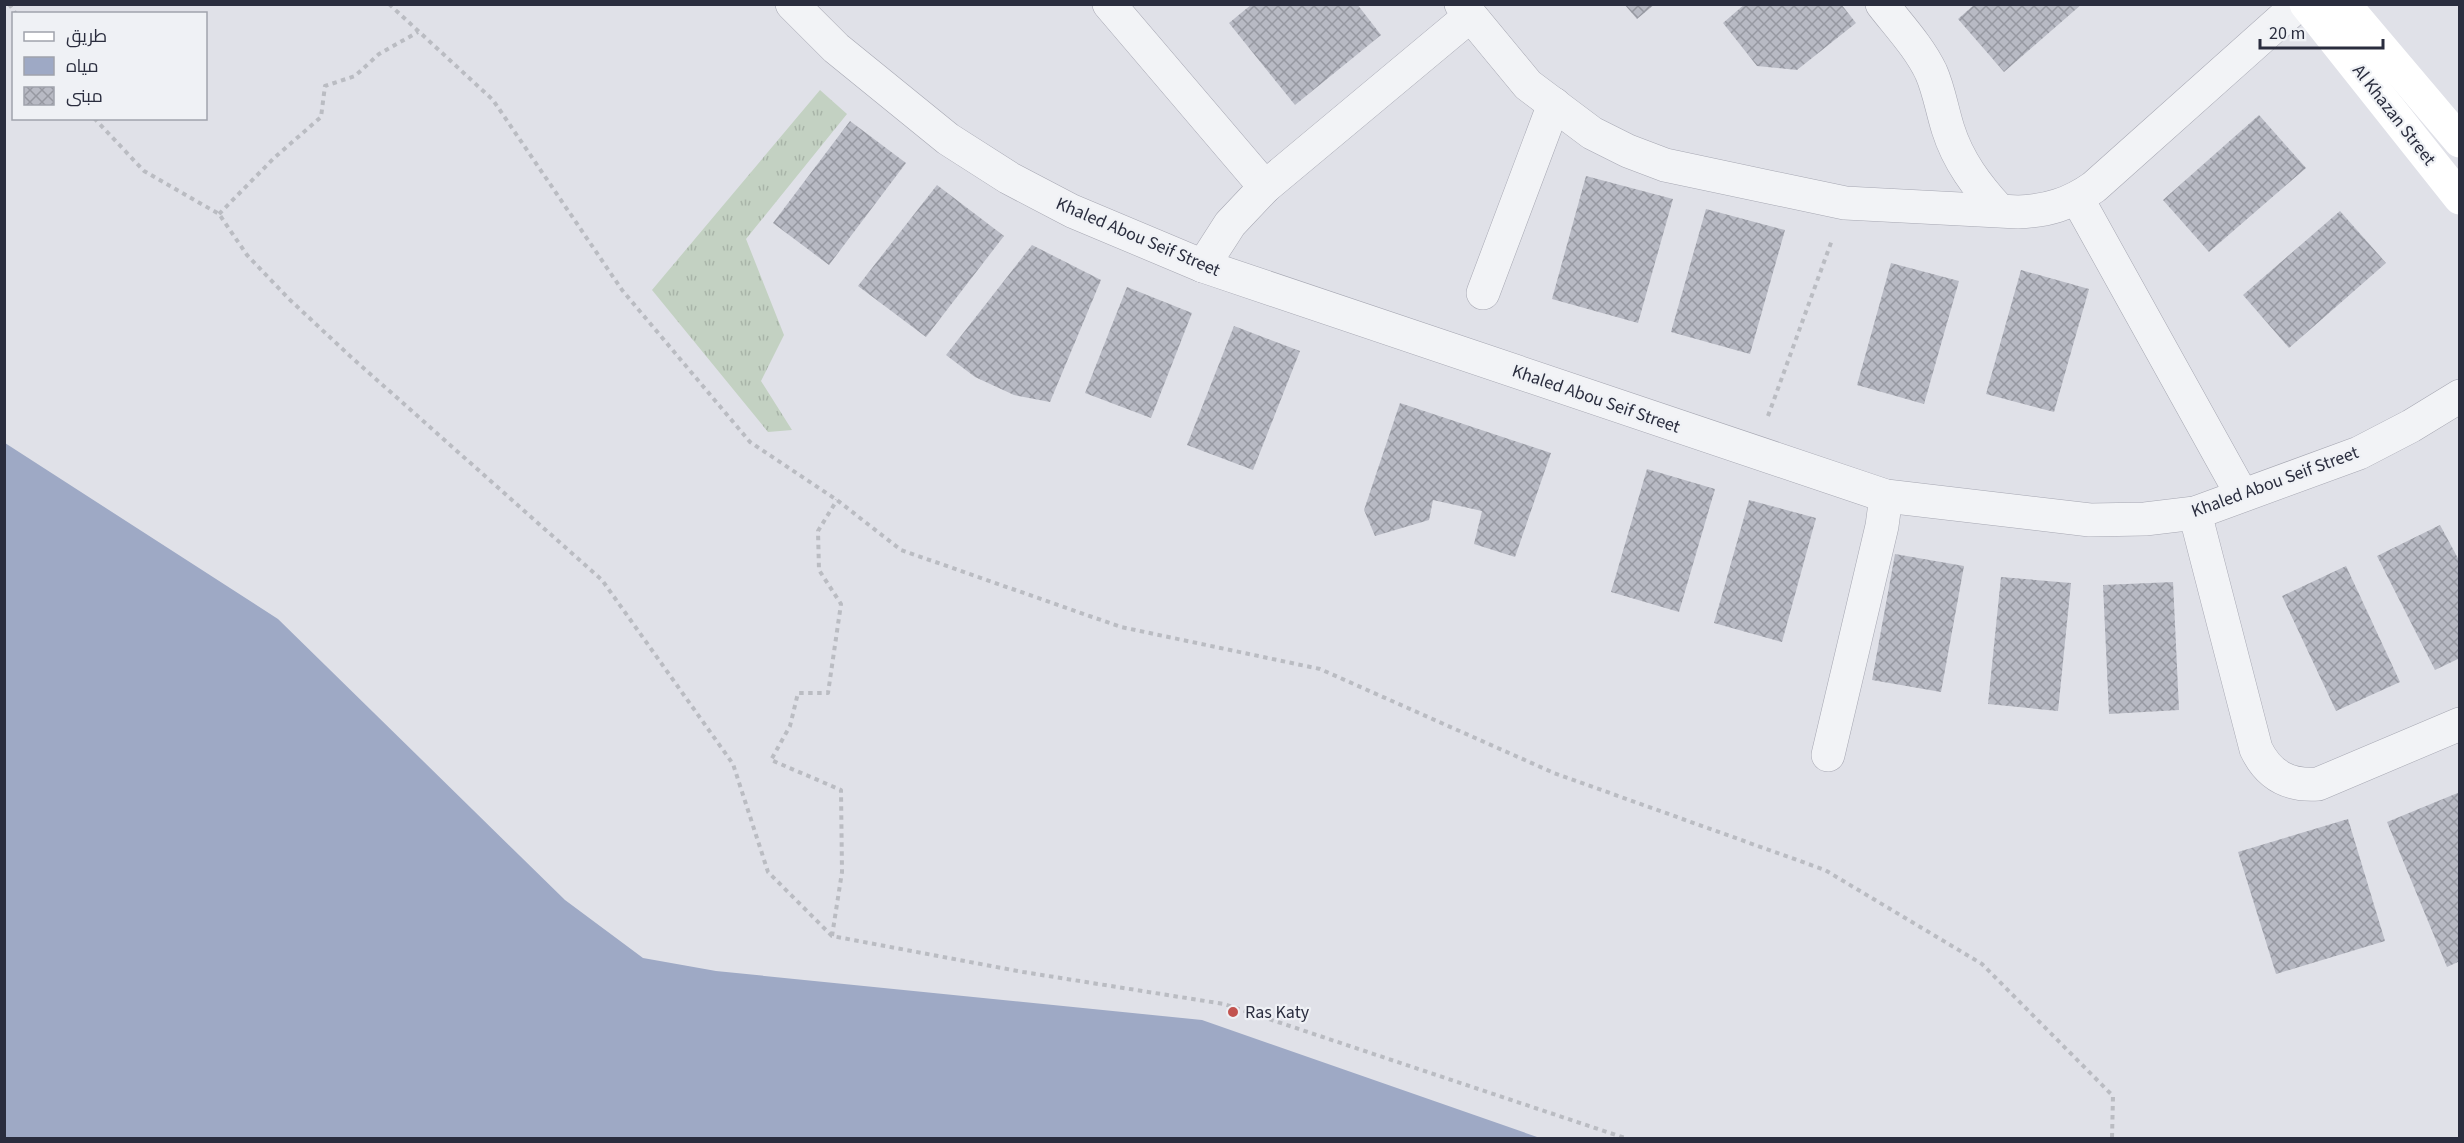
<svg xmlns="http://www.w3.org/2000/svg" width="2464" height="1143" font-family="'Source Sans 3',Cairo,sans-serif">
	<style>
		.grass { fill: url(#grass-tufts) }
		.water { fill: #9ea9c5 }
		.building { fill: url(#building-cross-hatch) }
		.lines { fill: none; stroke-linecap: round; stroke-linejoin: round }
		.street-casing { stroke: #a6a7b2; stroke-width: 34 }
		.path { stroke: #babcc2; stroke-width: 4; stroke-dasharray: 4.5 4.5; stroke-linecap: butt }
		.street { stroke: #f2f3f6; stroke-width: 33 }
		.secondary { stroke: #fff; stroke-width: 33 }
		.poi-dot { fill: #c2534f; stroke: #eff1f5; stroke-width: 2 }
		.labels { text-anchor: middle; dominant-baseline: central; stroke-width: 4.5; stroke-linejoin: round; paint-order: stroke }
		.street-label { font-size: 18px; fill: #2a2d3e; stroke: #eff1f5 }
		.poi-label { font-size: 18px; fill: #2a2d3e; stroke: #eff1f5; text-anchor: start }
	</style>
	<defs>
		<pattern id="grass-tufts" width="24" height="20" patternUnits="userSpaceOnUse" patternTransform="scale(1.5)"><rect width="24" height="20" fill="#c3d1c2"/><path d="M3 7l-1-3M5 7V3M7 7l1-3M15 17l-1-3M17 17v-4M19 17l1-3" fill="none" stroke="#a8b4a8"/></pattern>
		<pattern id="building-cross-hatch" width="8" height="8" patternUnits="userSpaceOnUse" patternTransform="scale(1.5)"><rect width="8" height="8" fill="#b8bac4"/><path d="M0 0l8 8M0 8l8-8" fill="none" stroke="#9698a1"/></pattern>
	</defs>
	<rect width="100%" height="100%" fill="#e0e1e8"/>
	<path class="grass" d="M820 90 847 114 746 239 784 335 761 381 792 430 768 432 652 290Z"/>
	<path class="water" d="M5 443 278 619 565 900 643 958 716 971 1202 1020 1540 1138H5Z"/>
	<g class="building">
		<path d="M1252 4H1357L1381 35 1295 105 1229 23Z"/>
		<path d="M1624 4H1655L1637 19Z"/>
		<path d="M1745 4H1841L1856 23 1797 70 1757 66 1723 23Z"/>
		<path d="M1975 4H2082L2004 72 1958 19Z"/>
		<path d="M2259 115 2306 168 2209 252 2163 200Z"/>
		<path d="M850 121 906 163 829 265 773 223Z"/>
		<path d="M1586 176 1673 199 1638 323 1552 299Z"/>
		<path d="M937 185 1004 236 926 337 858 286Z"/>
		<path d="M1706 209 1785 230 1750 354 1671 332Z"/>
		<path d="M2340 211 2386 263 2289 348 2243 295Z"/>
		<path d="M1032 245 1101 280 1050 402 1014 395 975 377 946 355Z"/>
		<path d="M1891 263 1959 281 1924 404 1857 385Z"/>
		<path d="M2021 270 2089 289 2054 412 1986 394Z"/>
		<path d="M1127 287 1192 313 1151 418 1085 393Z"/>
		<path d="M1234 326 1300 351 1253 470 1187 445Z"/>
		<path d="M1400 403 1551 453 1515 557 1474 544 1482 511 1433 500 1429 520 1375 536 1364 510Z"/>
		<path d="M1647 469 1715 489 1679 612 1611 592Z"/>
		<path d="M1749 500 1816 518 1782 642 1714 623Z"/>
		<path d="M2440 525 2460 562V658L2435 670 2377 556Z"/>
		<path d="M1895 554 1964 566 1941 692 1872 680Z"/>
		<path d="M2346 566 2400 682 2336 711 2282 596Z"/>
		<path d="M2001 577 2071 583 2058 711 1988 704Z"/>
		<path d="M2173 582 2179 710 2109 714 2103 585Z"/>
		<path d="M2460 792V961L2447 967 2387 822Z"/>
		<path d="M2348 819 2385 941 2276 974 2238 852Z"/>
	</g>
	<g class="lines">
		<g class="street-casing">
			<g id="street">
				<path d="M792 4 836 48 948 139 1009 178 1072 211 1203 266 1886 496 2090 520 2145 519 2195 513 2359 453 2411 426 2460 396"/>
				<path d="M1109 4 1265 187"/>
				<path d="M1461 4 1528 85 1592 133 1628 151 1665 165 1845 203 2018 212C2047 211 2070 204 2094 187L2299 4"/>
				<path d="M1882 4C1899 26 1919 47 1931 72 1939 90 1942 110 1948 129 1958 161 1977 186 1999 210"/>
				<path d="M2077 198 2242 495"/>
				<path d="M1203 266 1230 224 1265 187 1470 16"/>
				<path d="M1483 293 1554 104"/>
				<path d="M2195 513 2256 749C2269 776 2289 786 2318 784L2460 724"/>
				<path d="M1828 755 1882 526 1886 496"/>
			</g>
		</g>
		<g class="path">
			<path d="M9 4 16 14"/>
			<path d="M389 4 493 100 622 290 750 442 837 500 901 550 1121 627 1320 669 1554 773 1825 870 1982 964 2113 1096 2112 1138"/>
			<path d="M94 118 144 171 219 214 247 255 289 299 350 356 602 580 733 764 768 872 832 936 1023 972 1224 1004 1625 1138"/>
			<path d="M219 214 274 158 321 117 325 86 355 76 379 54 418 32"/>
			<path d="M1768 416 1832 240"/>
			<path d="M832 936 842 872 841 790 771 760 790 726 798 693H828L841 604 819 570 818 531 837 500"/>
		</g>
		<use href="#street" class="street"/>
		<g class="secondary">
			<path d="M2306 4 2460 198"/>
			<path d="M2344 4 2460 141"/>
		</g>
	</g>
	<circle class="poi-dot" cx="1233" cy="1012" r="6"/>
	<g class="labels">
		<g class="street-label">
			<text transform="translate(2394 115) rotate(52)">Al Khazan Street</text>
			<text transform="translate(1138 237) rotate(23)">Khaled Abou Seif Street</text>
			<text transform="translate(1596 399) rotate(19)">Khaled Abou Seif Street</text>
			<text transform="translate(2275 482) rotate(-20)">Khaled Abou Seif Street</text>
		</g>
		<g class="poi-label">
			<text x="1245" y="1012">Ras Katy</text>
		</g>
	</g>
	<rect width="2464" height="1143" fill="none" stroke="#2a2d3e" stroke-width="12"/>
	<rect x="12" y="12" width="195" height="108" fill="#eff1f5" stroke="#a0a3ac" stroke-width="1.5"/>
	<rect x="24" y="32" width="30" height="9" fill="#ffffff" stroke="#a0a3ac" stroke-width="1.5"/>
	<text x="66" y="42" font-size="18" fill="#2a2d3e">طريق</text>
	<rect x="24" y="57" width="30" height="18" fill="#9ea9c5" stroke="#a0a3ac" stroke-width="1.5"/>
	<text x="66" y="72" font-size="18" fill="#2a2d3e">مياه</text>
	<rect x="24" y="87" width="30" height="18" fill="url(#building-cross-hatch)" stroke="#a0a3ac" stroke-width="1.5"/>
	<text x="66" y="102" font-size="18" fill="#2a2d3e">مبنى</text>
	<path d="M2260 39v9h123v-9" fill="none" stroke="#2a2d3e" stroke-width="3"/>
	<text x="2269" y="39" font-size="18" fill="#2a2d3e" stroke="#eff1f5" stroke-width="4.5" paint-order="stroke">20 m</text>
</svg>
